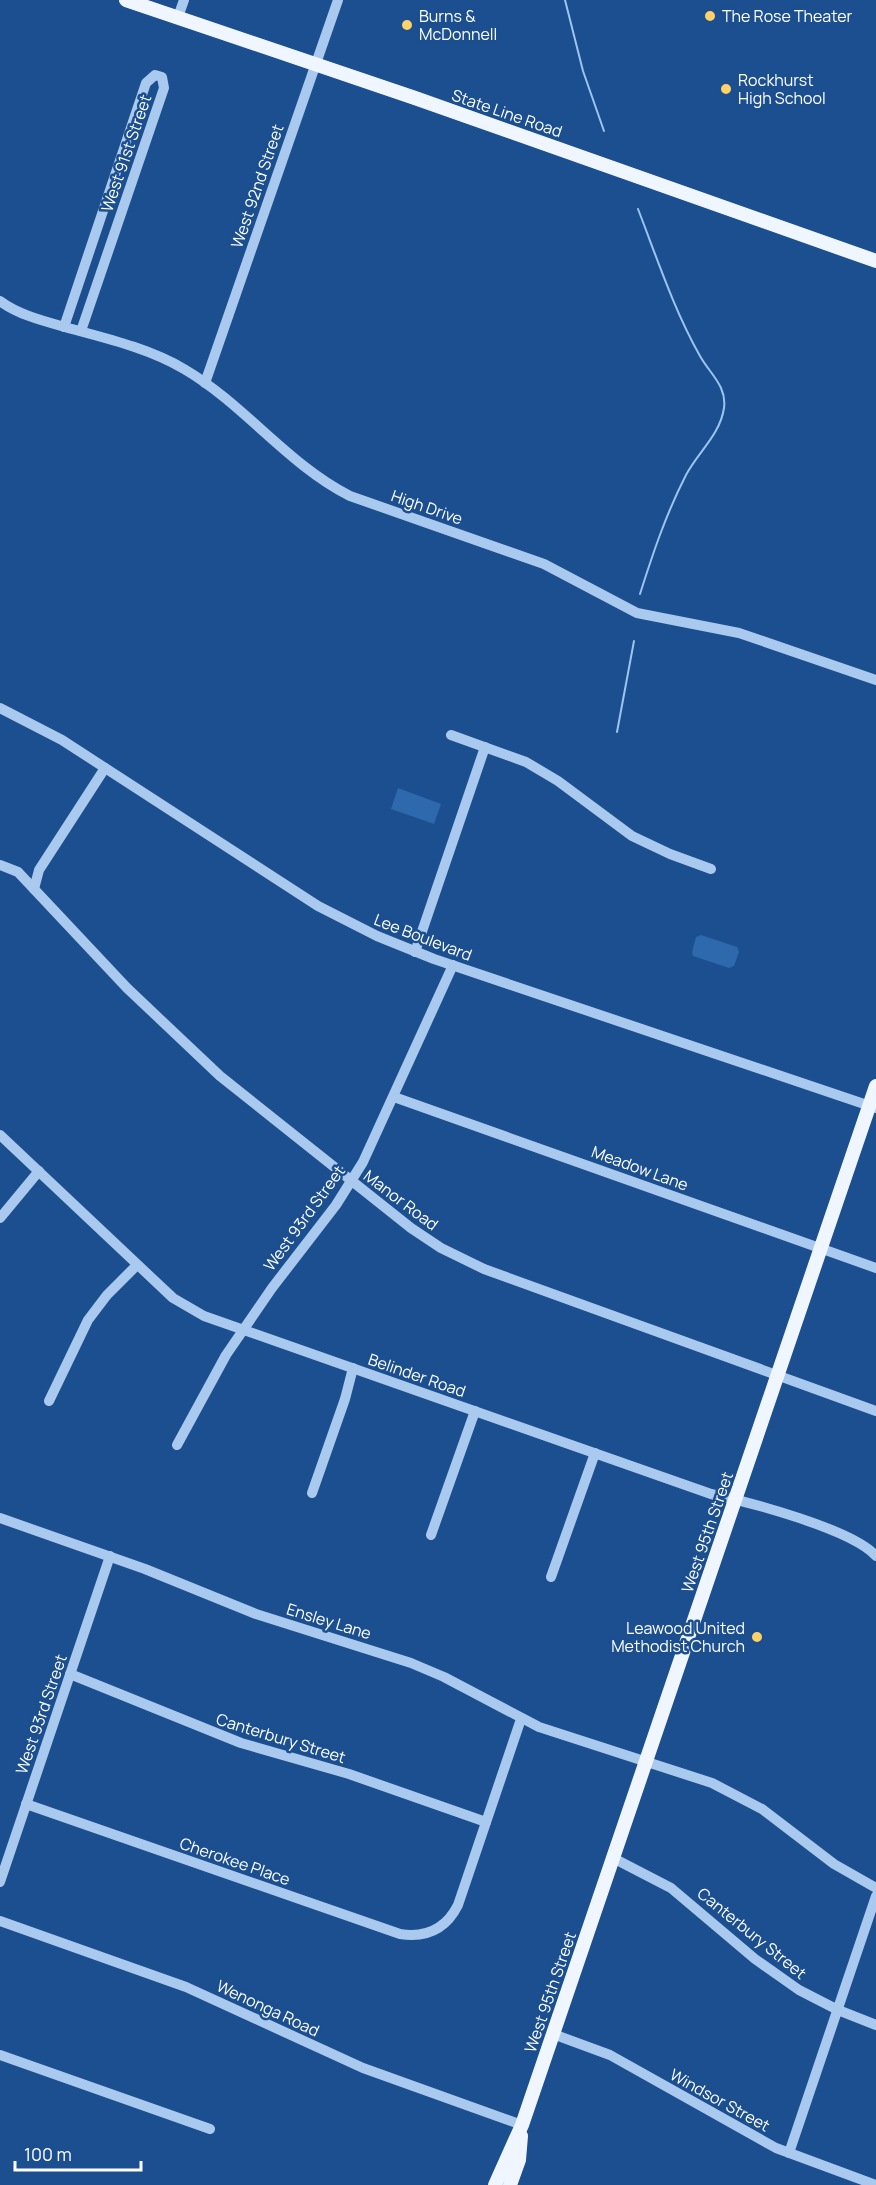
<svg xmlns="http://www.w3.org/2000/svg" width="876" height="2185" font-family="Manrope,sans-serif">
	<style>
		.green { fill: #2e69ad }
		.lines { fill: none; stroke-linecap: round; stroke-linejoin: round }
		.stream { stroke: #9cc4f0; stroke-width: 2 }
		.minor { stroke: #a9c9ee; stroke-width: 10 }
		.major { stroke: #f0f6ff; stroke-width: 14 }
		.poi-dot { fill: #ffd166; stroke: #1b4f8f; stroke-width: 2 }
		.labels { text-anchor: middle; dominant-baseline: central; stroke-width: 5; stroke-linejoin: round; paint-order: stroke }
		.poi-label { font-size: 16px; fill: #fff; stroke: #1b4f8f; text-anchor: start }
		.street-label { font-size: 16px; fill: #fff; stroke: #1b4f8f }
	</style>
	<rect width="100%" height="100%" fill="#1b4f8f"/>
	<g class="green">
		<path d="M398 788 441 804 434 824 391 809Z"/>
		<path d="M701 935 737 947 739 952 734 966 729 968 693 956 692 952 696 937Z"/>
	</g>
	<g class="lines">
		<g class="stream">
			<path d="M565 0 583 71 604 131"/>
			<path d="M638 209C657 258 674 310 700 356 710 374 727 386 724 408 720 435 698 452 686 475 666 514 653 553 640 594"/>
			<path d="M617 732 634 641"/>
		</g>
		<g class="minor">
			<path d="M178 17 184 0"/>
			<path d="M0 301C20 316 48 322 72 329 109 339 150 349 184 369 244 404 287 464 350 496L544 564 637 613 739 633 876 680"/>
			<path d="M64 327 146 83 155 75 162 77 164 88 81 331"/>
			<path d="M205 383 338 0"/>
			<path d="M0 708 62 740 318 906 377 936 434 959 876 1108"/>
			<path d="M451 735 526 762 558 781 632 836 670 854 711 869"/>
			<path d="M0 865 18 872 127 988 220 1076 411 1228 441 1248 484 1269 876 1411"/>
			<path d="M34 889 39 870 105 768"/>
			<path d="M415 952 485 747"/>
			<path d="M394 1097 876 1268"/>
			<path d="M0 1135 173 1298 204 1316 711 1494C749 1502 852 1529 876 1556"/>
			<path d="M0 1218 39 1171"/>
			<path d="M49 1401 88 1320 107 1295 137 1265"/>
			<path d="M177 1445 226 1355 272 1288 336 1205 363 1162 453 965"/>
			<path d="M312 1493 345 1399 353 1368"/>
			<path d="M0 1518 145 1569 256 1614 411 1663 444 1677 539 1727 712 1783 762 1809 834 1864 876 1888"/>
			<path d="M431 1535 475 1411"/>
			<path d="M551 1577 595 1453"/>
			<path d="M70 1674 241 1743 349 1774 486 1822"/>
			<path d="M26 1804 400 1934C426 1938 446 1929 458 1905L521 1719"/>
			<path d="M613 1858 671 1888 755 1959 799 1990 838 2010 876 2025"/>
			<path d="M0 1882 110 1556"/>
			<path d="M0 1921 186 1987 363 2068 522 2125"/>
			<path d="M553 2034 610 2055 776 2148 876 2185"/>
			<path d="M0 2055 210 2129"/>
			<path d="M789 2153 876 1896"/>
		</g>
		<g class="major">
			<path d="M126 0 415 98 876 261"/>
			<path d="M495 2185 522 2125 876 1086"/>
			<path d="M510 2185 519 2160 521 2136"/>
		</g>
	</g>
	<g class="poi-dot">
		<circle cx="710" cy="16" r="6"/>
		<circle cx="407" cy="25" r="6"/>
		<circle cx="726" cy="89" r="6"/>
		<circle cx="757" cy="1637" r="6"/>
	</g>
	<g class="labels">
		<g class="poi-label">
			<text x="419" y="16">Burns &amp;<tspan x="419" dy="18">McDonnell</tspan></text>
			<text x="722" y="16">The Rose Theater</text>
			<text x="738" y="80">Rockhurst<tspan x="738" dy="18">High School</tspan></text>
			<text x="745" y="1628" text-anchor="end">Leawood United<tspan x="745" dy="18">Methodist Church</tspan></text>
		</g>
		<g class="street-label">
			<text transform="translate(507 113) rotate(19)">State Line Road</text>
			<text transform="translate(126 153) rotate(-71)">West 91st Street</text>
			<text transform="translate(257 186) rotate(-71)">West 92nd Street</text>
			<text transform="translate(427 507) rotate(19)">High Drive</text>
			<text transform="translate(423 937) rotate(21)">Lee Boulevard</text>
			<text transform="translate(640 1168) rotate(20)">Meadow Lane</text>
			<text transform="translate(401 1200) rotate(37)">Manor Road</text>
			<text transform="translate(304 1218) rotate(-54)">West 93rd Street</text>
			<text transform="translate(417 1375) rotate(19)">Belinder Road</text>
			<text transform="translate(707 1532) rotate(-71)">West 95th Street</text>
			<text transform="translate(329 1621) rotate(17)">Ensley Lane</text>
			<text transform="translate(41 1714) rotate(-71)">West 93rd Street</text>
			<text transform="translate(281 1738) rotate(17)">Canterbury Street</text>
			<text transform="translate(235 1861) rotate(19)">Cherokee Place</text>
			<text transform="translate(752 1933) rotate(39)">Canterbury Street</text>
			<text transform="translate(550 1992) rotate(-71)">West 95th Street</text>
			<text transform="translate(268 2008) rotate(25)">Wenonga Road</text>
			<text transform="translate(720 2100) rotate(29)">Windsor Street</text>
		</g>
	</g>
	<path d="M15 2161v9h126v-9" fill="none" stroke="#ffffff" stroke-width="3"/>
	<text x="24" y="2161" font-size="18" fill="#ffffff" stroke="#1b4f8f" stroke-width="4.5" paint-order="stroke">100 m</text>
</svg>
